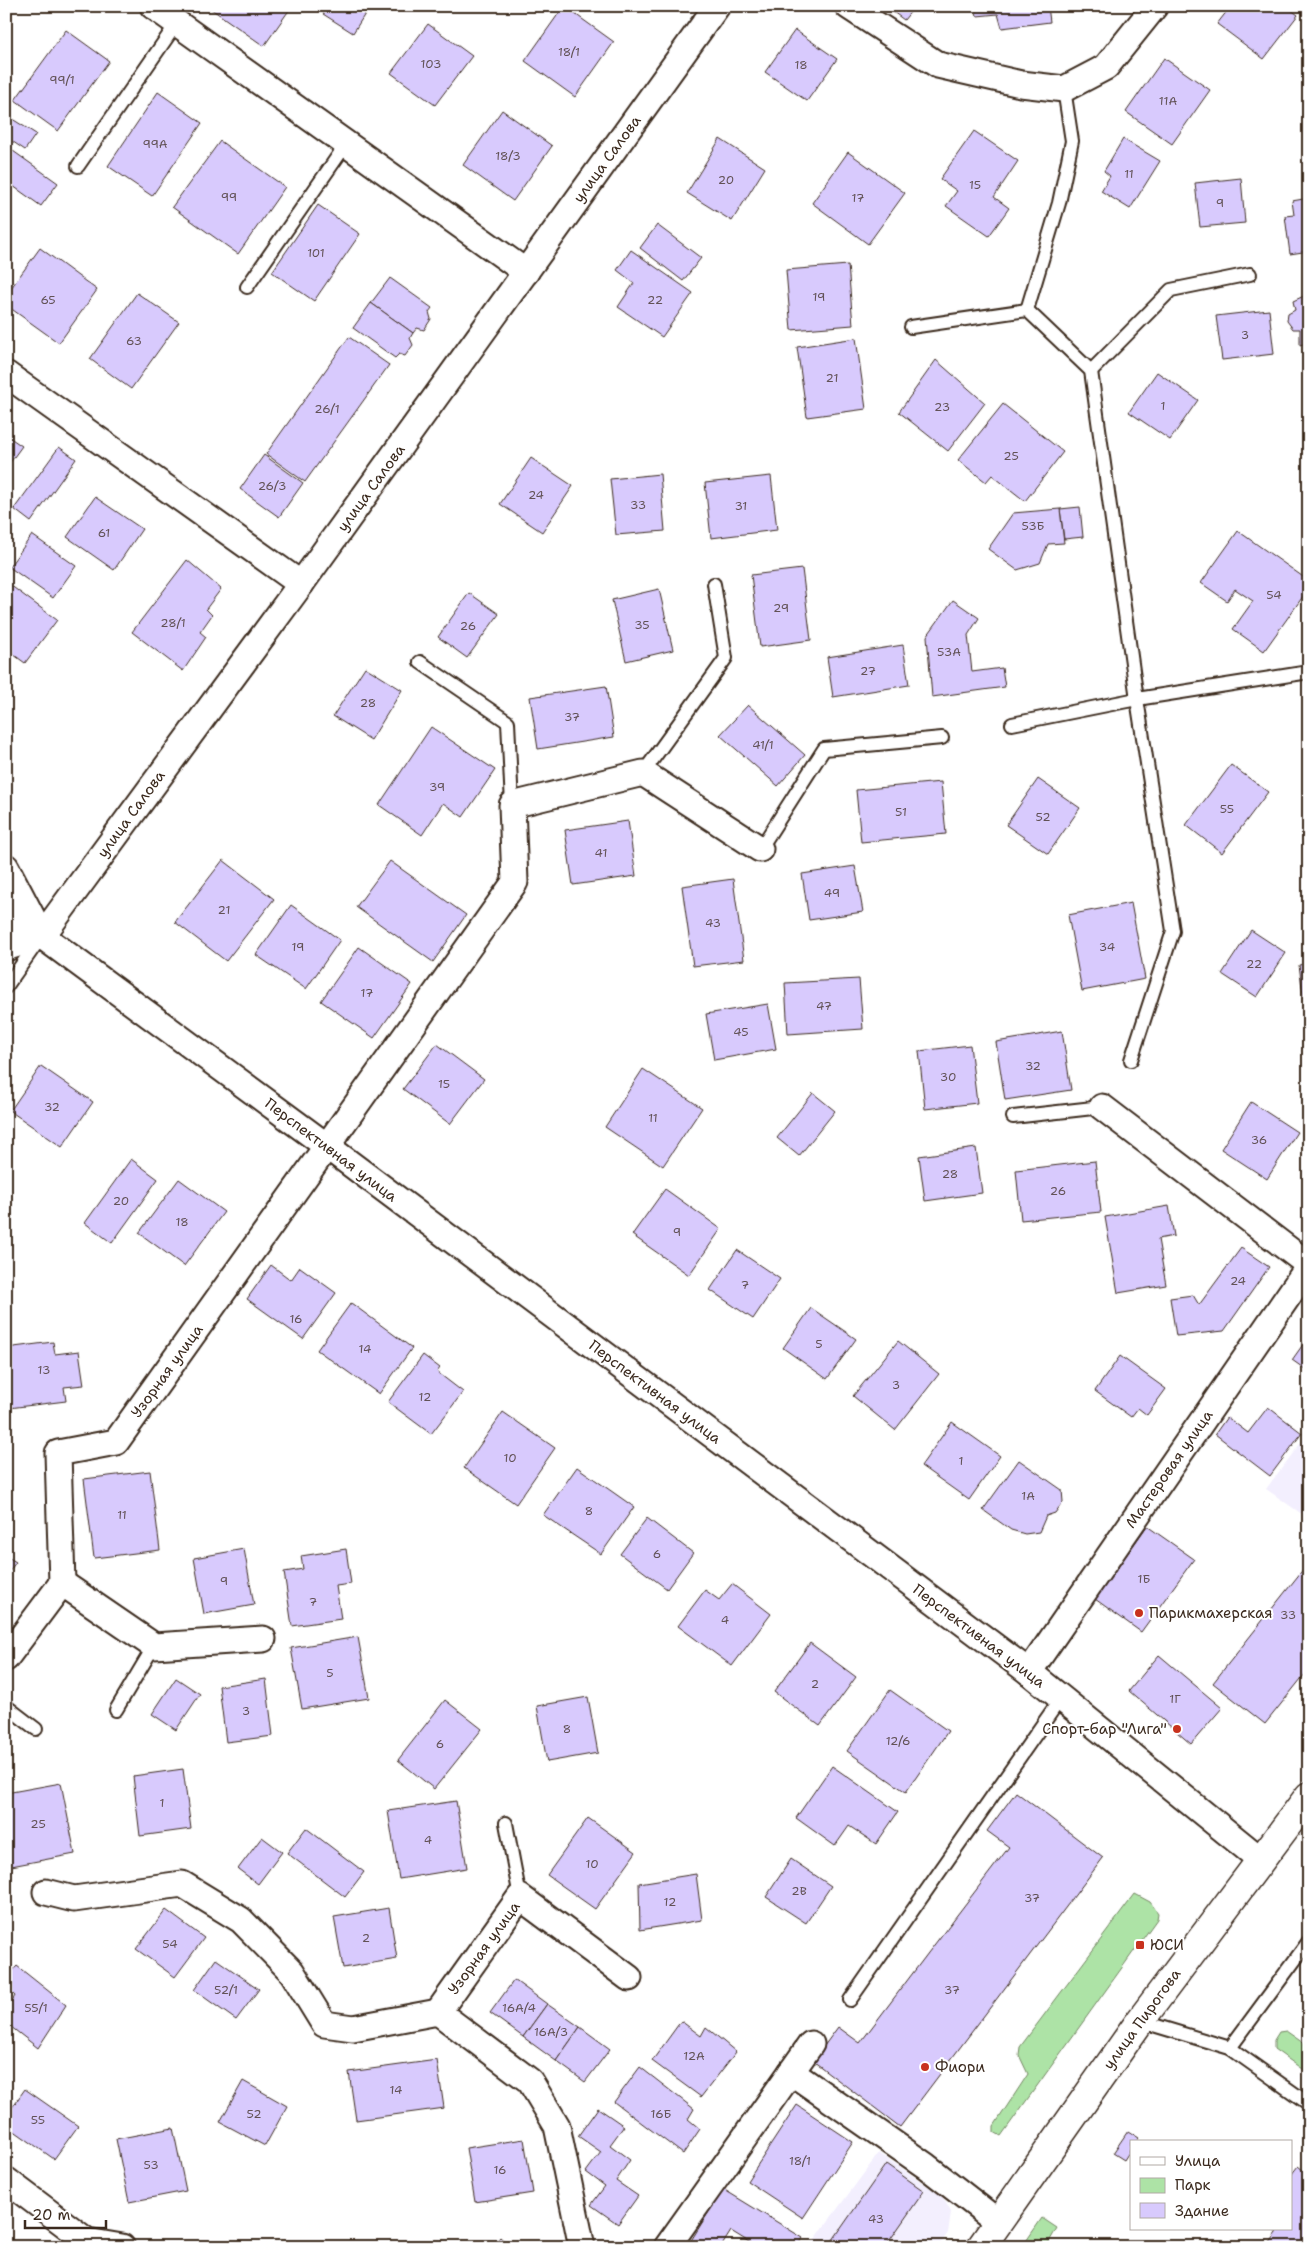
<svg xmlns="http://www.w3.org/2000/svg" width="1315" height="2253" font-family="'Shantell Sans',sans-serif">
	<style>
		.built { fill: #f3effe }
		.green { fill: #ade3a6; stroke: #748662 }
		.building { fill: #d8cafd; stroke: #3b2a1e }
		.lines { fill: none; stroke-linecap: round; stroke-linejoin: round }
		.lane-casing { stroke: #3b2a1e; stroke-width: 16 }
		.street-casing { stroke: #3b2a1e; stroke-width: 29 }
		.secondary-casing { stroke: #3b2a1e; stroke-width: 31 }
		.lane { stroke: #fff; stroke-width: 12 }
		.street { stroke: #fff; stroke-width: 25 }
		.secondary { stroke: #fff; stroke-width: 28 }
		.poi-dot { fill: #c8321e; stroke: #fff; stroke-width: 2 }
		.labels { text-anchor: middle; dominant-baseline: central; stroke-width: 4; stroke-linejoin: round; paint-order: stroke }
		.number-label { font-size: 12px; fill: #625256 }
		.street-label { font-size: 15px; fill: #3b2a1e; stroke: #fff }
		.poi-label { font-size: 15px; fill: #3b2a1e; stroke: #fff; text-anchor: start }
	</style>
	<rect width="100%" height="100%" fill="#fff"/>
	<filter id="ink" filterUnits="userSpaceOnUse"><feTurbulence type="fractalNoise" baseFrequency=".02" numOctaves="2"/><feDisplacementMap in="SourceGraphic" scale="10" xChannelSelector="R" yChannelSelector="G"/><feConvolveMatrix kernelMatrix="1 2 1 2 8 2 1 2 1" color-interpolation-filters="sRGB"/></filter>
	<g filter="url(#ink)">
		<g class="built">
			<path d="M1309 1432V1519L1266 1489Z"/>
			<path d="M879 2153 942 2196 951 2212 948 2233 938 2247H809Z"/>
		</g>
		<g class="green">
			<path d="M1135 1894 1150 1902 1158 1913 1157 1919 1001 2136 994 2132V2126L1028 2074 1019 2055 1020 2047Z"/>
			<path d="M1286 2031 1309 2047V2074L1274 2049V2040L1279 2032Z"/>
			<path d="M1042 2218 1057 2228 1046 2247H1022Z"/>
		</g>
		<g class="building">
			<path d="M207 6H292L264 46Z"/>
			<path d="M328 6H370L353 33 323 14Z"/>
			<path d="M564 6 614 42 575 97 525 61Z"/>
			<path d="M885 6H915L904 20Z"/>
			<path d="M975 6H1048L1050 22 1002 28 998 14 977 16Z"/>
			<path d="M1231 6H1286L1298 15 1264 59 1217 24Z"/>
			<path d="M428 24 472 56 435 105 391 73Z"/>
			<path d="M66 30 109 61 58 131 15 100Z"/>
			<path d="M795 30 837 59 807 101 765 72Z"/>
			<path d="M1164 58 1210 90 1172 144 1126 112Z"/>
			<path d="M158 92 202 123 152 196 108 166Z"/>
			<path d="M502 110 552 146 513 201 463 165Z"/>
			<path d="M6 115 36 134 25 150 6 137Z"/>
			<path d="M974 131 1018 161 994 197 1009 208 989 236 946 206 957 191 940 179Z"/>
			<path d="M720 139 765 168 732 221 687 193Z"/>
			<path d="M1123 139 1160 161 1130 209 1101 191 1110 176 1104 171Z"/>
			<path d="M220 141 285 187 238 254 172 207Z"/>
			<path d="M6 146 58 183 41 206 6 181Z"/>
			<path d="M848 152 905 193 868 244 812 203Z"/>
			<path d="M1241 178 1245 223 1200 227 1195 183Z"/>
			<path d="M1309 198V251L1290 254 1285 216 1294 215 1292 201Z"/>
			<path d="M318 205 360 234 314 301 272 272Z"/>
			<path d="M657 225 701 258 683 281 640 248Z"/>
			<path d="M40 248 97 290 59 343 6 305V295Z"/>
			<path d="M631 250 693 293 662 337 618 307 634 283 617 270Z"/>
			<path d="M848 265 853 325 791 330 786 270Z"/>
			<path d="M1309 276V342L1300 345V329H1293L1287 321 1288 314 1295 310 1293 301 1304 296 1307 277Z"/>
			<path d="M390 278 432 308 429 312 431 319 424 330 417 328 413 333 371 303Z"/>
			<path d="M137 293 179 322 131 389 90 359Z"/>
			<path d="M371 303 413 333 410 338 413 345 405 356 399 354 395 358 353 328Z"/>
			<path d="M1269 310 1274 354 1222 360 1216 316Z"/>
			<path d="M349 337 389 365 305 482 266 454Z"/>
			<path d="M856 338 866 409 807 417 797 347Z"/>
			<path d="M936 360 985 403 948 451 899 412Z"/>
			<path d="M1157 372 1198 400 1170 440 1129 412Z"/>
			<path d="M1003 404 1063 452 1025 501 992 475 986 482 958 460Z"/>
			<path d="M6 435 22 446 6 468Z"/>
			<path d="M59 447 76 459 31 522 14 509Z"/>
			<path d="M264 455 303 483 279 517 240 489Z"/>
			<path d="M531 458 573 486 542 532 500 504Z"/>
			<path d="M660 474 665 531 616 535 610 479Z"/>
			<path d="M771 476 777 530 711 538 705 483Z"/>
			<path d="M95 497 142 529 114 570 67 537Z"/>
			<path d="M1080 507 1083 537 1064 539 1060 509Z"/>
			<path d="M1060 509 1064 543 1048 544 1040 563 1017 570 988 549 1013 513Z"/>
			<path d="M1238 531 1309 581V588L1264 651 1233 629 1253 601 1235 589 1227 601 1201 583Z"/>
			<path d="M32 535 76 566 53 598 9 567Z"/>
			<path d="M187 560 221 589 206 609 212 615 200 632 206 637 183 671 132 632Z"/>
			<path d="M802 569 811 640 760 647 751 575Z"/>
			<path d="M6 582 57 620 25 663 6 649Z"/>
			<path d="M659 589 673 650 626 661 612 600Z"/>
			<path d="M469 593 499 614 467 658 438 637Z"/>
			<path d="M953 600 979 618 968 635 972 672 1002 668 1005 687 932 697 927 636Z"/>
			<path d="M903 645 909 685 833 697 827 657Z"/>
			<path d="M365 667 402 690 371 740 333 716Z"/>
			<path d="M606 686 614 737 538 749 530 697Z"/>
			<path d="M748 705 805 755 778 786 720 735Z"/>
			<path d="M431 727 495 770 463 817 443 803 422 835 379 805Z"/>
			<path d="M1231 765 1268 792 1222 853 1186 825Z"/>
			<path d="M1038 779 1080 808 1048 854 1006 825Z"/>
			<path d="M941 782 946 834 861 842 856 790Z"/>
			<path d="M628 821 636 876 573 885 565 830Z"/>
			<path d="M223 860 274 899 226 961 175 922Z"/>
			<path d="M390 861 466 915 433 962 356 907Z"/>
			<path d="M855 866 863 912 809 920 802 874Z"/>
			<path d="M733 879 744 960 693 966 682 886Z"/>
			<path d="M1131 903 1145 979 1082 991 1068 915Z"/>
			<path d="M291 905 340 940 306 989 256 955Z"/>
			<path d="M1251 930 1286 953 1257 997 1222 974Z"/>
			<path d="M359 947 412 984 374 1038 321 1001Z"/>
			<path d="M1309 963V1039L1299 965Z"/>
			<path d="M859 979 863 1029 788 1034 785 983Z"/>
			<path d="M768 1004 776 1049 714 1060 706 1014Z"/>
			<path d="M1062 1031 1071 1090 1005 1100 996 1042Z"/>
			<path d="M437 1044 484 1079 450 1124 403 1089Z"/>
			<path d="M970 1045 977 1103 925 1109 919 1051Z"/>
			<path d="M41 1066 93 1102 62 1147 10 1111Z"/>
			<path d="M643 1069 702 1108 663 1166 605 1127Z"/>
			<path d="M813 1093 835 1111 799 1156 777 1138Z"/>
			<path d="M1251 1102 1297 1132 1267 1179 1221 1149Z"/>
			<path d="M976 1148 982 1193 925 1201 919 1156Z"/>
			<path d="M131 1159 158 1179 112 1243 85 1223Z"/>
			<path d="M1095 1161 1101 1212 1021 1220 1016 1170Z"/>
			<path d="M179 1179 224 1212 184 1266 139 1233Z"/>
			<path d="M665 1189 721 1229 689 1275 632 1235Z"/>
			<path d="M1169 1206 1174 1236 1158 1239 1166 1285 1118 1293 1105 1217Z"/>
			<path d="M1241 1248 1269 1267 1224 1331 1176 1336 1170 1298 1193 1295 1199 1305Z"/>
			<path d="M737 1250 780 1279 753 1319 710 1290Z"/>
			<path d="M271 1265 291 1280 300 1267 336 1293 303 1339 247 1299Z"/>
			<path d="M351 1303 412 1348 379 1394 317 1350Z"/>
			<path d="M811 1308 856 1339 827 1379 783 1348Z"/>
			<path d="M1309 1336V1372L1292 1360Z"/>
			<path d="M898 1341 939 1374 895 1430 853 1396Z"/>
			<path d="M53 1342 55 1354 79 1351 84 1385 64 1387 66 1401 9 1408 6 1386V1348Z"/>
			<path d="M423 1355 440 1368 437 1372 463 1392 431 1434 388 1402Z"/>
			<path d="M1120 1356 1166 1389 1147 1415 1138 1408 1131 1417 1095 1391Z"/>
			<path d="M1268 1407 1302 1433 1270 1476 1215 1434 1227 1417 1248 1433Z"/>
			<path d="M503 1412 555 1448 516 1504 464 1468Z"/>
			<path d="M952 1422 1000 1456 969 1500 921 1466Z"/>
			<path d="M1019 1460 1062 1490 1063 1502 1055 1513 1046 1516 1039 1532 1025 1534 1011 1530 983 1510Z"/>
			<path d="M577 1467 634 1507 601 1554 543 1515Z"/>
			<path d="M150 1471 160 1550 94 1558 84 1479Z"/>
			<path d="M647 1518 693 1553 667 1589 620 1554Z"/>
			<path d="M1147 1526 1194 1559 1141 1632 1095 1599Z"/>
			<path d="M244 1549 254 1605 204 1614 194 1558Z"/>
			<path d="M346 1549 351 1584 336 1586 341 1619 292 1626 284 1572 303 1569 301 1556Z"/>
			<path d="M6 1556 16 1562 6 1576Z"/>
			<path d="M1309 1562V1669L1265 1724 1213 1683Z"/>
			<path d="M732 1584 771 1614 732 1666 678 1626 705 1590 719 1600Z"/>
			<path d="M358 1637 369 1698 302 1709 291 1648Z"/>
			<path d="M810 1643 856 1677 820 1726 774 1692Z"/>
			<path d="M1159 1655 1222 1708 1191 1744 1129 1691Z"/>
			<path d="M176 1678 200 1694 176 1730 152 1714Z"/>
			<path d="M266 1679 273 1736 226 1742 219 1686Z"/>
			<path d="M890 1690 948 1731 906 1792 847 1751Z"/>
			<path d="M588 1697 598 1753 547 1762 537 1706Z"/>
			<path d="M445 1700 482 1729 434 1789 398 1760Z"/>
			<path d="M832 1766 898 1812 876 1844 849 1826 835 1846 796 1818Z"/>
			<path d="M183 1769 191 1829 140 1836 133 1776Z"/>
			<path d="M61 1783 75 1854 6 1867V1793Z"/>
			<path d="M1016 1792 1103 1858 900 2127 813 2061 838 2027 860 2043 928 1953 1009 1847 987 1831Z"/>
			<path d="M456 1801 467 1868 399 1879 388 1811Z"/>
			<path d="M588 1818 636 1852 595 1909 547 1875Z"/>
			<path d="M306 1828 364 1872 345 1897 287 1853Z"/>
			<path d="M262 1837 282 1852 258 1884 238 1869Z"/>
			<path d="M791 1859 831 1886 806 1923 766 1897Z"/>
			<path d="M696 1874 702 1920 640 1930 639 1883Z"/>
			<path d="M389 1908 397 1959 343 1968 334 1917Z"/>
			<path d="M166 1910 204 1938 175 1977 136 1949Z"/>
			<path d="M216 1959 259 1989 236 2020 194 1990Z"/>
			<path d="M17 1966 66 2005 38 2048 6 2023V2010L15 1996 6 1987V1978Z"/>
			<path d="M514 1980 547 2004 523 2037 490 2013Z"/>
			<path d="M547 2004 580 2027 556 2061 523 2037Z"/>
			<path d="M681 2021 701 2036 706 2027 736 2052 701 2097 652 2061Z"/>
			<path d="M580 2027 610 2049 585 2082 556 2061Z"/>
			<path d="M437 2060 444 2108 356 2120 349 2072Z"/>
			<path d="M640 2067 694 2109 688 2119 700 2129 683 2154 614 2102Z"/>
			<path d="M243 2081 287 2106 265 2146 220 2122Z"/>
			<path d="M25 2089 78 2126 54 2159 6 2125V2116Z"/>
			<path d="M797 2105 853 2142 803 2218 747 2181Z"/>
			<path d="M598 2108 624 2126 610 2145 630 2160 616 2181 638 2196 618 2224 591 2205 605 2186 586 2172 601 2152 578 2136Z"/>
			<path d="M173 2128 186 2191 129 2202 116 2139Z"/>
			<path d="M1128 2131 1139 2138 1136 2142H1131V2149L1124 2160 1113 2153Z"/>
			<path d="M524 2139 533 2193 475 2202 466 2148Z"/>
			<path d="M886 2164 924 2191 885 2247H828Z"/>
			<path d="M1309 2164V2247H1267L1277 2233 1272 2229H1291V2175L1298 2166 1304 2171Z"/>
			<path d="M723 2189 803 2238 797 2247H757L731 2231 721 2247H687Z"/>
			<path d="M500 2237 511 2247H491Z"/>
		</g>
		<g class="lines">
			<g class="lane-casing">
				<g id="lane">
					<path d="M78 166 177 23"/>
					<path d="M247 287 347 143"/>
					<path d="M1027 310 1091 371 1137 699 1173 931 1131 1060"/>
					<path d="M1027 310 1059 203 1072 141 1064 89"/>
					<path d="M911 327 1027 310"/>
					<path d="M1091 371 1171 290 1250 274"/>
					<path d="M420 662 508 722 512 805"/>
					<path d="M1012 724 1137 699 1309 672"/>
					<path d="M643 773 726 658 714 584"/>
					<path d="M760 849 824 749 942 738"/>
					<path d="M6 987 39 940"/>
					<path d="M1013 1117 1102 1107"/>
					<path d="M6 1706 36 1729"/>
					<path d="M116 1710 154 1646"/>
					<path d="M506 1823 520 1897"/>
					<path d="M850 2000 1061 1698"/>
					<path d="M1140 2021 1230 2048 1309 2104"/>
					<path d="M1230 2048 1309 1941"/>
				</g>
			</g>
			<g class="street-casing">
				<g id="street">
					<path d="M153 6 526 272"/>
					<path d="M848 6 938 65 1021 84 1064 89 1106 67 1155 6"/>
					<path d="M6 374 301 584"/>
					<path d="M6 867 42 936"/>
					<path d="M6 915 42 936 328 1147 1029 1672 1261 1860"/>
					<path d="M6 948 42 936 301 584 717 6"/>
					<path d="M1102 1107 1309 1265"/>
					<path d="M62 1583 58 1453 116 1442 515 882 512 805 643 773 760 849"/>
					<path d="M62 1583 154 1646 263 1639"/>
					<path d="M6 1658 62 1583"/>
					<path d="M1029 1672 1309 1266"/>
					<path d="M46 1892 74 1899 182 1884 241 1920 292 1972 324 2024 353 2028 438 2012 530 2081 557 2126 582 2247"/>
					<path d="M438 2012 520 1897 629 1978"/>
					<path d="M791 2072 926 2166 998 2222"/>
					<path d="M6 2180 87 2241 122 2247"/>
					<path d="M667 2247 811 2044"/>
				</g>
			</g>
			<g class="secondary-casing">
				<path id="secondary" d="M981 2247 1140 2021 1309 1796"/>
			</g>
			<use href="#lane" class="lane"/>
			<use href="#street" class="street"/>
			<use href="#secondary" class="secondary"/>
		</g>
	</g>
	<g class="poi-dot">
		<circle cx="1139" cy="1613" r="5"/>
		<circle cx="1177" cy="1729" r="5"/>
		<rect x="1135" y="1940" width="10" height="10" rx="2.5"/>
		<circle cx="925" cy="2067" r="5"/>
	</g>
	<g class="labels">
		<g class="number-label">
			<text x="569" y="52">18/1</text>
			<text x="431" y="64">103</text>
			<text x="801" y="65">18</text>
			<text x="62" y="80">99/1</text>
			<text x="1168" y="101">11А</text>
			<text x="155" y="144">99А</text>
			<text x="508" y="156">18/3</text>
			<text x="1129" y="174">11</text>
			<text x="726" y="180">20</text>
			<text x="975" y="185">15</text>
			<text x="229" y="197">99</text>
			<text x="858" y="198">17</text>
			<text x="1220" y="203">9</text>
			<text x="316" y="253">101</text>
			<text x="819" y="297">19</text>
			<text x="48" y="300">65</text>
			<text x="655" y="300">22</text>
			<text x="1245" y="335">3</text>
			<text x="134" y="341">63</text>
			<text x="832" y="378">21</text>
			<text x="1163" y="406">1</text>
			<text x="942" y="407">23</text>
			<text x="327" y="409">26/1</text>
			<text x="1011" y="456">25</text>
			<text x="272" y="486">26/3</text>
			<text x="536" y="495">24</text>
			<text x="638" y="505">33</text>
			<text x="741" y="506">31</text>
			<text x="1033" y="526">53Б</text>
			<text x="104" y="533">61</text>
			<text x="1274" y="595">54</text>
			<text x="781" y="608">29</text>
			<text x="173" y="623">28/1</text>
			<text x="642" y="625">35</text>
			<text x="468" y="626">26</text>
			<text x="949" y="652">53А</text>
			<text x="868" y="671">27</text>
			<text x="368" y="703">28</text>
			<text x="572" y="717">37</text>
			<text x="763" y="745">41/1</text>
			<text x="437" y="787">39</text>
			<text x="1227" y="809">55</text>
			<text x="901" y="812">51</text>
			<text x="1043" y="817">52</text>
			<text x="601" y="853">41</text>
			<text x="832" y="893">49</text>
			<text x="224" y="910">21</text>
			<text x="713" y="923">43</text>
			<text x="298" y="947">19</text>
			<text x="1107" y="947">34</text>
			<text x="1254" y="964">22</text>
			<text x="367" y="993">17</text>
			<text x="824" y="1006">47</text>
			<text x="741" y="1032">45</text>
			<text x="1033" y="1066">32</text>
			<text x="948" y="1077">30</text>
			<text x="444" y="1084">15</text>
			<text x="52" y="1107">32</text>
			<text x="653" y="1118">11</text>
			<text x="1259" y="1140">36</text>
			<text x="950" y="1174">28</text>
			<text x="1058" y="1191">26</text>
			<text x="121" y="1201">20</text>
			<text x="182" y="1222">18</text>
			<text x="677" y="1232">9</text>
			<text x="1238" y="1281">24</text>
			<text x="745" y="1285">7</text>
			<text x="296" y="1319">16</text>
			<text x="819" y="1344">5</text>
			<text x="365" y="1349">14</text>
			<text x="44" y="1370">13</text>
			<text x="896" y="1385">3</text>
			<text x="425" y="1397">12</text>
			<text x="510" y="1458">10</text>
			<text x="961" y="1461">1</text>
			<text x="1028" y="1496">1А</text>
			<text x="589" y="1511">8</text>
			<text x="122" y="1515">11</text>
			<text x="657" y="1554">6</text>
			<text x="1144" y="1579">1Б</text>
			<text x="224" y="1581">9</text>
			<text x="313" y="1602">7</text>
			<text x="1288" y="1615">33</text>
			<text x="725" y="1620">4</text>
			<text x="330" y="1673">5</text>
			<text x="815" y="1684">2</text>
			<text x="1175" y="1699">1Г</text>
			<text x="246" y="1711">3</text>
			<text x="567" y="1729">8</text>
			<text x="898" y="1741">12/6</text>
			<text x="440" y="1744">6</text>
			<text x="162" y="1803">1</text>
			<text x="38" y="1824">25</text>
			<text x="428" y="1840">4</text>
			<text x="592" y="1864">10</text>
			<text x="799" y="1891">2В</text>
			<text x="1032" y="1898">37</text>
			<text x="670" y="1902">12</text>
			<text x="366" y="1938">2</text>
			<text x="170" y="1944">54</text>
			<text x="226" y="1990">52/1</text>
			<text x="952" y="1990">37</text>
			<text x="36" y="2008">55/1</text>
			<text x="519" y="2008">16А/4</text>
			<text x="551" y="2032">16А/3</text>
			<text x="694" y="2056">12А</text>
			<text x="396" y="2090">14</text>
			<text x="254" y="2114">52</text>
			<text x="661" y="2114">16Б</text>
			<text x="38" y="2120">55</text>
			<text x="800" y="2161">18/1</text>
			<text x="151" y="2165">53</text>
			<text x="500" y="2170">16</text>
			<text x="876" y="2219">43</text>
		</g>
		<g class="street-label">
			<text transform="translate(607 159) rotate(-54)">улица Салова</text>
			<text transform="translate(371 488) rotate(-54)">улица Салова</text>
			<text transform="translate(131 814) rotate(-54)">улица Салова</text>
			<text transform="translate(331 1150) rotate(37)">Перспективная улица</text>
			<text transform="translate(167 1371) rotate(-54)">Узорная улица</text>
			<text transform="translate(655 1392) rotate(37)">Перспективная улица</text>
			<text transform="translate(1169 1469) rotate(-55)">Мастеровая улица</text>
			<text transform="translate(979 1636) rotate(37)">Перспективная улица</text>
			<text transform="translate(484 1948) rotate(-54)">Узорная улица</text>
			<text transform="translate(1142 2019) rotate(-54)">улица Пирогова</text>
		</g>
		<g class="poi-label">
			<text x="1149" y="1613">Парикмахерская</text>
			<text x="1167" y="1729" text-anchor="end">Спорт-бар "Лига"</text>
			<text x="1150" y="1945">ЮСИ</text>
			<text x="935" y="2067">Фиори</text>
		</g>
	</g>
	<rect width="1315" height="2253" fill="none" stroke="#fff" stroke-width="25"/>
	<rect x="12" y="12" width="1290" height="2228" fill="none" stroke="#3b2a1e" stroke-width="2" filter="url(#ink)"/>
	<rect x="1130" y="2140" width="162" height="90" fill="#ffffff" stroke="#b1aaa5"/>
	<rect x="1140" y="2157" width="25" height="8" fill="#ffffff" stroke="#b1aaa5"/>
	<text x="1175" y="2166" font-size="15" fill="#3b2a1e">Улица</text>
	<rect x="1140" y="2178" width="25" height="15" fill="#ade3a6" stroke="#b1aaa5"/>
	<text x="1175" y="2190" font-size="15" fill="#3b2a1e">Парк</text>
	<rect x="1140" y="2203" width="25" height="15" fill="#d8cafd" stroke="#b1aaa5"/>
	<text x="1175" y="2216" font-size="15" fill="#3b2a1e">Здание</text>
	<path d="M25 2220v8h81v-8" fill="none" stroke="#3b2a1e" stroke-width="2.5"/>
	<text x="32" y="2220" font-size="15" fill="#3b2a1e" stroke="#ffffff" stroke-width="4" paint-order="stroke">20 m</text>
</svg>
